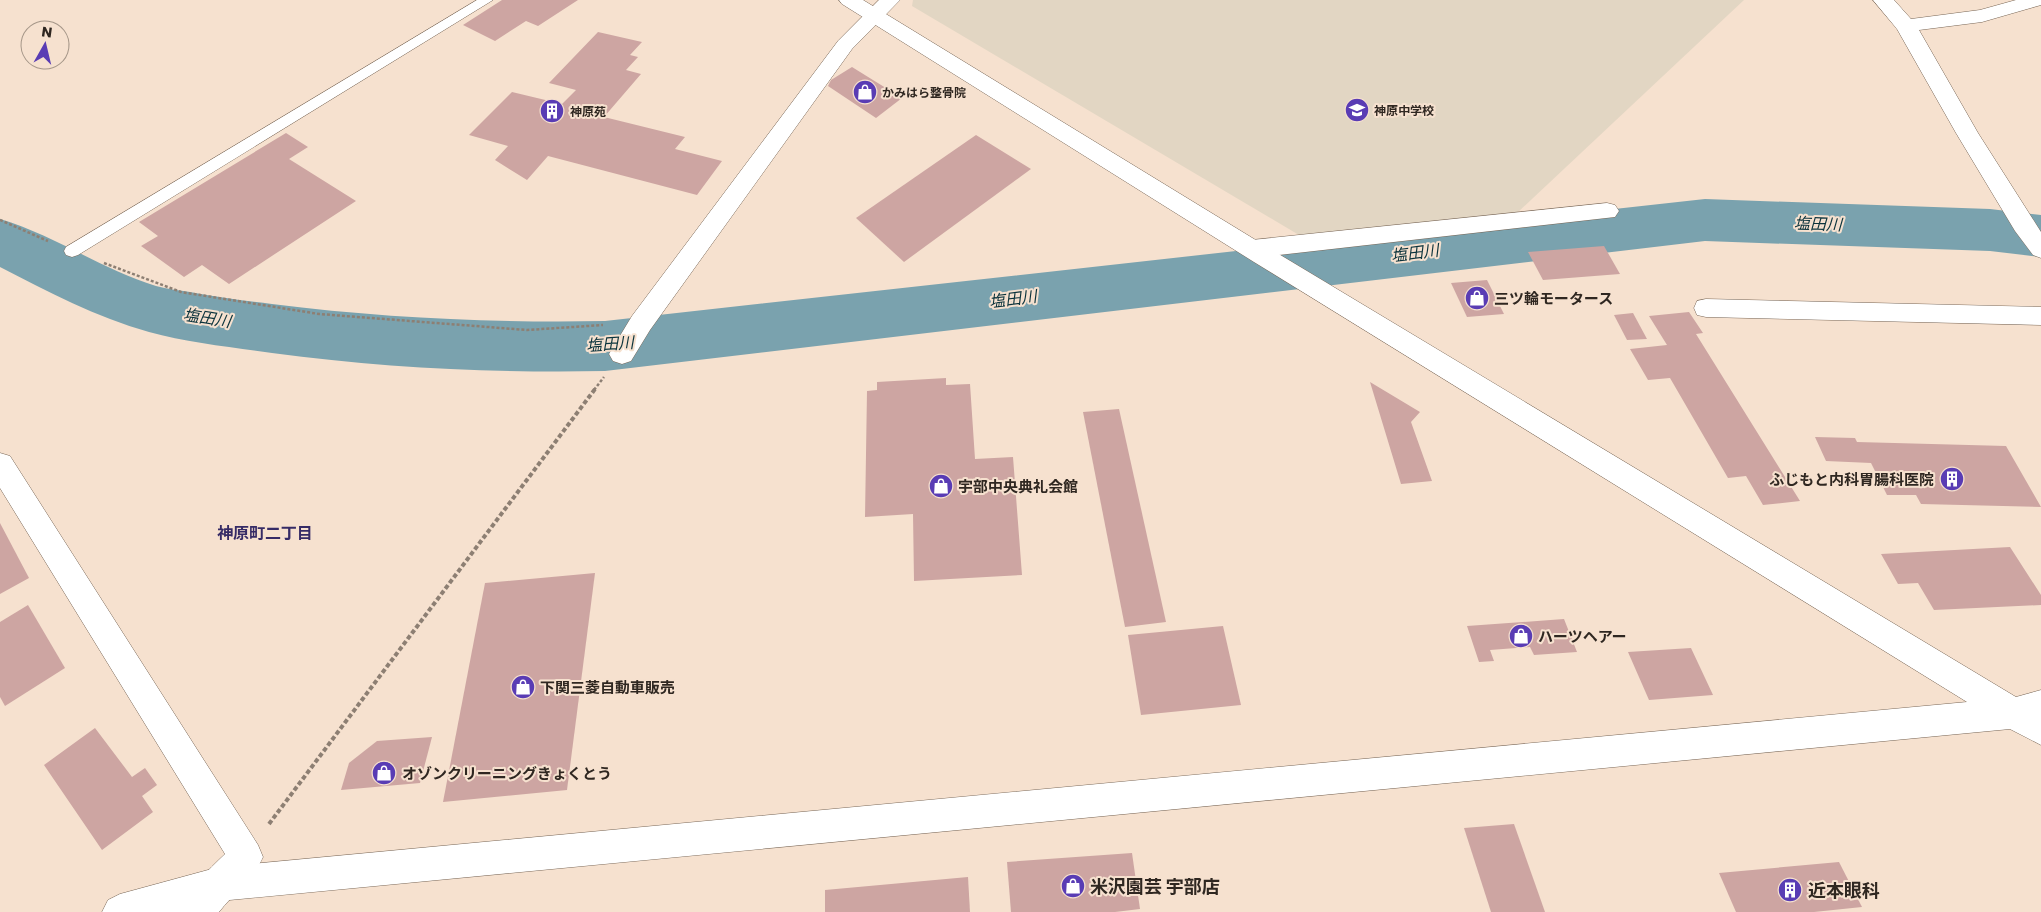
<svg xmlns="http://www.w3.org/2000/svg" width="2041" height="912" font-family="Poppins,'Noto Sans JP',sans-serif">
	<style>
		.industrial { fill: #e2d6c3 }
		.lines { fill: none; stroke-linecap: round; stroke-linejoin: round }
		.river { fill: #7aa2ae; fill-rule: evenodd }
		.building { fill: #cda5a2 }
		.lane-casing { stroke: #786656; stroke-width: 1 }
		.street-casing { stroke: #786656; stroke-width: 1 }
		.secondary-casing { stroke: #786656; stroke-width: 1 }
		.path-far1 { stroke: #8d7f73; stroke-width: 2.5; stroke-dasharray: 3 2; stroke-linecap: butt }
		.path { stroke: #8d7f73; stroke-width: 4; stroke-dasharray: 4.5 2.5; stroke-linecap: butt }
		.lane { fill: #fff; fill-rule: evenodd }
		.street { fill: #fff; fill-rule: evenodd }
		.secondary { fill: #fff; fill-rule: evenodd }
		.labels { text-anchor: middle; dominant-baseline: central; stroke-width: 4; stroke-linejoin: round; paint-order: stroke }
		.far-poi-label { font-size: 12px; font-weight: bold; fill: #2f2721; stroke: #f6e1cf; text-anchor: start }
		.poi-label { font-size: 15px; font-weight: bold; fill: #2f2721; stroke: #f6e1cf; text-anchor: start }
		.water-label { font-size: 16px; font-style: italic; fill: #0b333c; stroke: #f6e1cf }
		.neighbourhood-label { font-size: 16px; font-weight: bold; fill: #362b66; stroke: #f6e1cf }
		.near-poi-label { font-size: 18px; font-weight: bold; fill: #2f2721; stroke: #f6e1cf; text-anchor: start }
	</style>
	<rect width="100%" height="100%" fill="#f6e1cf"/>
	<path class="industrial" d="M913 0H1744L1516 214 1299 235 912 6Z"/>
	<g class="lines">
		<path class="river" d="M1705 199 1990 209 2041 215V257L1990 251 1705 241 605 371C494 373 383 368 272 353 232 347 188 343 149 332 96 317 48 292 0 267V219C54 235 101 269 156 286 167 289 179 290 190 292 217 297 245 301 272 304 383 318 494 323 605 321Z"/>
	</g>
	<g class="building">
		<path d="M502 0H578L538 26 526 21 495 41 463 25Z"/>
		<path d="M598 32 642 42 630 55 638 57 626 70 641 74 604 117 685 137 675 149 722 161 697 195 548 156 527 180 495 160 508 146 469 135 512 92 562 104 576 90 549 83Z"/>
		<path d="M852 67 902 98 876 118 828 86 831 80Z"/>
		<path d="M286 133 308 147 289 159 356 201 229 284 202 265 184 277 141 246 158 236 139 222Z"/>
		<path d="M976 135 1031 169 904 262 856 218Z"/>
		<path d="M1604 246 1620 274 1543 280 1528 252Z"/>
		<path d="M1487 280 1504 314 1467 317 1451 283Z"/>
		<path d="M1689 312 1703 333 1696 334 1800 501 1763 505 1746 476 1728 478 1670 378 1648 380 1630 349 1667 345 1649 316Z"/>
		<path d="M1633 313 1647 339 1627 340 1614 315Z"/>
		<path d="M946 378V385L970 384 975 459 1013 457 1022 575 914 581 913 514 865 517 867 391 877 390V382Z"/>
		<path d="M1370 382 1420 412 1411 422 1432 481 1401 484Z"/>
		<path d="M1119 409 1166 622 1125 627 1083 412Z"/>
		<path d="M1815 437 1855 438 1857 442 2006 446 2041 507 1921 504 1916 495H1887L1871 463 1826 461Z"/>
		<path d="M0 523 29 578 0 594Z"/>
		<path d="M2010 547 2041 595V605L1934 610 1918 583 1898 584 1881 554Z"/>
		<path d="M595 573 567 790 443 802 485 583Z"/>
		<path d="M28 605 65 668 5 706 0 697V622Z"/>
		<path d="M1564 619 1577 652 1534 655 1530 647 1490 650 1494 661 1479 662 1467 626Z"/>
		<path d="M1223 626 1241 705 1141 715 1128 635Z"/>
		<path d="M1691 648 1713 695 1649 700 1628 652Z"/>
		<path d="M95 728 132 777 145 768 157 785 142 796 153 812 102 850 44 765Z"/>
		<path d="M432 737 420 783 341 790 349 763 377 741Z"/>
		<path d="M1514 824 1545 912H1491L1464 828Z"/>
		<path d="M1132 853 1140 909 1115 912H1011L1007 862Z"/>
		<path d="M1839 862 1862 907 1814 912H1736L1719 873Z"/>
		<path d="M968 877 970 912H825V890Z"/>
	</g>
	<g class="lines">
		<g class="lane-casing">
			<path id="lane" d="M477 0H493L78 255 72 257 66 255 64 251 66 247Z"/>
		</g>
		<g class="street-casing">
			<g id="street">
				<path d="M879 0H900L852 49 650 330 631 361 622 364 613 361 609 354 632 316 838 41Z"/>
				<path d="M1873 0H1894L1911 19 1980 10 2016 0H2041V5L1982 22 1919 30 1978 133 2041 232V258L2033 255 2015 231 1956 133 1897 29Z"/>
				<path d="M1607 203 1615 205 1619 211 1615 217 1252 258 1244 255 1240 249 1244 243 1252 240Z"/>
				<path d="M1706 299 2041 307V325L1706 317 1697 315 1694 308 1697 301Z"/>
				<path d="M0 453 10 456 258 845 263 857C254 878 233 894 219 912H179C189 889 207 871 225 854L0 488Z"/>
			</g>
		</g>
		<g class="secondary-casing">
			<path id="secondary" d="M839 0H863L1272 250 2016 697 2041 690V745L2010 729 219 901 182 912H102L108 900 120 894 219 867 1967 702 1254 262 842 4Z"/>
		</g>
		<g class="path-far1">
			<path d="M0 220 48 241"/>
			<path d="M104 263 181 292 319 314 527 330 603 325"/>
			<path d="M594 390 604 377"/>
		</g>
		<path class="path" d="M269 824 595 389"/>
		<use href="#lane" class="lane"/>
		<use href="#street" class="street"/>
		<use href="#secondary" class="secondary"/>
	</g>
	<defs>
		<g id="shop-disc" transform="scale(1.25)"><circle r="9.5" fill="#593cb4" stroke="#f6e1cf"/><path d="M-5-2.5h2.3a2.7 3.5 0 0 1 5.4 0H5L5.5 6h-11ZM-1.5-2.5h3a1.5 2.3 0 0 0-3 0Z" fill="#fff"/></g>
		<g id="school-disc" transform="scale(1.25)"><circle r="9.5" fill="#593cb4" stroke="#f6e1cf"/><path d="M0-5L7-2L0 1L-7-2ZM-4 1L0 2.5L4 1V4Q0 6-4 4Z" fill="#fff"/></g>
		<g id="building-disc" transform="scale(1.25)"><circle r="9.5" fill="#593cb4" stroke="#f6e1cf"/><path d="M-4-6H4V6H1V3H-1V6H-4ZM-2.5-4.3h1.7v1.8h-1.7ZM.8-4.3h1.7v1.8H.8ZM-2.5-1h1.7V.8h-1.7ZM.8-1h1.7V.8H.8Z" fill="#fff"/></g>
	</defs>
	<g fill-rule="evenodd">
		<use href="#shop-disc" x="865" y="92"/>
		<use href="#school-disc" x="1357" y="110"/>
		<use href="#building-disc" x="552" y="111"/>
		<use href="#shop-disc" x="1477" y="298"/>
		<use href="#building-disc" x="1952" y="479"/>
		<use href="#shop-disc" x="941" y="486"/>
		<use href="#shop-disc" x="1521" y="636"/>
		<use href="#shop-disc" x="523" y="687"/>
		<use href="#shop-disc" x="384" y="773"/>
		<use href="#shop-disc" x="1073" y="886"/>
		<use href="#building-disc" x="1790" y="890"/>
	</g>
	<g class="labels">
		<g class="far-poi-label">
			<text x="882" y="92">かみはら整骨院</text>
			<text x="1374" y="110">神原中学校</text>
			<text x="570" y="111">神原苑</text>
		</g>
		<g class="poi-label">
			<text x="1494" y="298">三ツ輪モータース</text>
			<text x="1934" y="479" text-anchor="end">ふじもと内科胃腸科医院</text>
			<text x="958" y="486">宇部中央典礼会館</text>
			<text x="1538" y="636">ハーツヘアー</text>
			<text x="540" y="687">下関三菱自動車販売</text>
			<text x="402" y="773">オゾンクリーニングきょくとう</text>
		</g>
		<g class="water-label">
			<text transform="translate(1818 224) rotate(2)">塩田川</text>
			<text transform="translate(1415 253) rotate(-7)">塩田川</text>
			<text transform="translate(1013 299) rotate(-7)">塩田川</text>
			<text transform="translate(207 318) rotate(9)">塩田川</text>
			<text transform="translate(610 344) rotate(-4)">塩田川</text>
		</g>
		<g class="neighbourhood-label">
			<text x="265" y="533">神原町二丁目</text>
		</g>
		<g class="near-poi-label">
			<text x="1090" y="886">米沢園芸 宇部店</text>
			<text x="1808" y="890">近本眼科</text>
		</g>
	</g>
	<g transform="translate(45 45) rotate(8)"><circle r="24" fill="#f6e1cf" stroke="#a69789"/>
	<path d="M0-4L9 19L0 12L-9 19Z" fill="#593cb4"/>
	<text y="-8" font-size="14" font-weight="bold" text-anchor="middle" fill="#2f2721">N</text>
	</g>
</svg>
